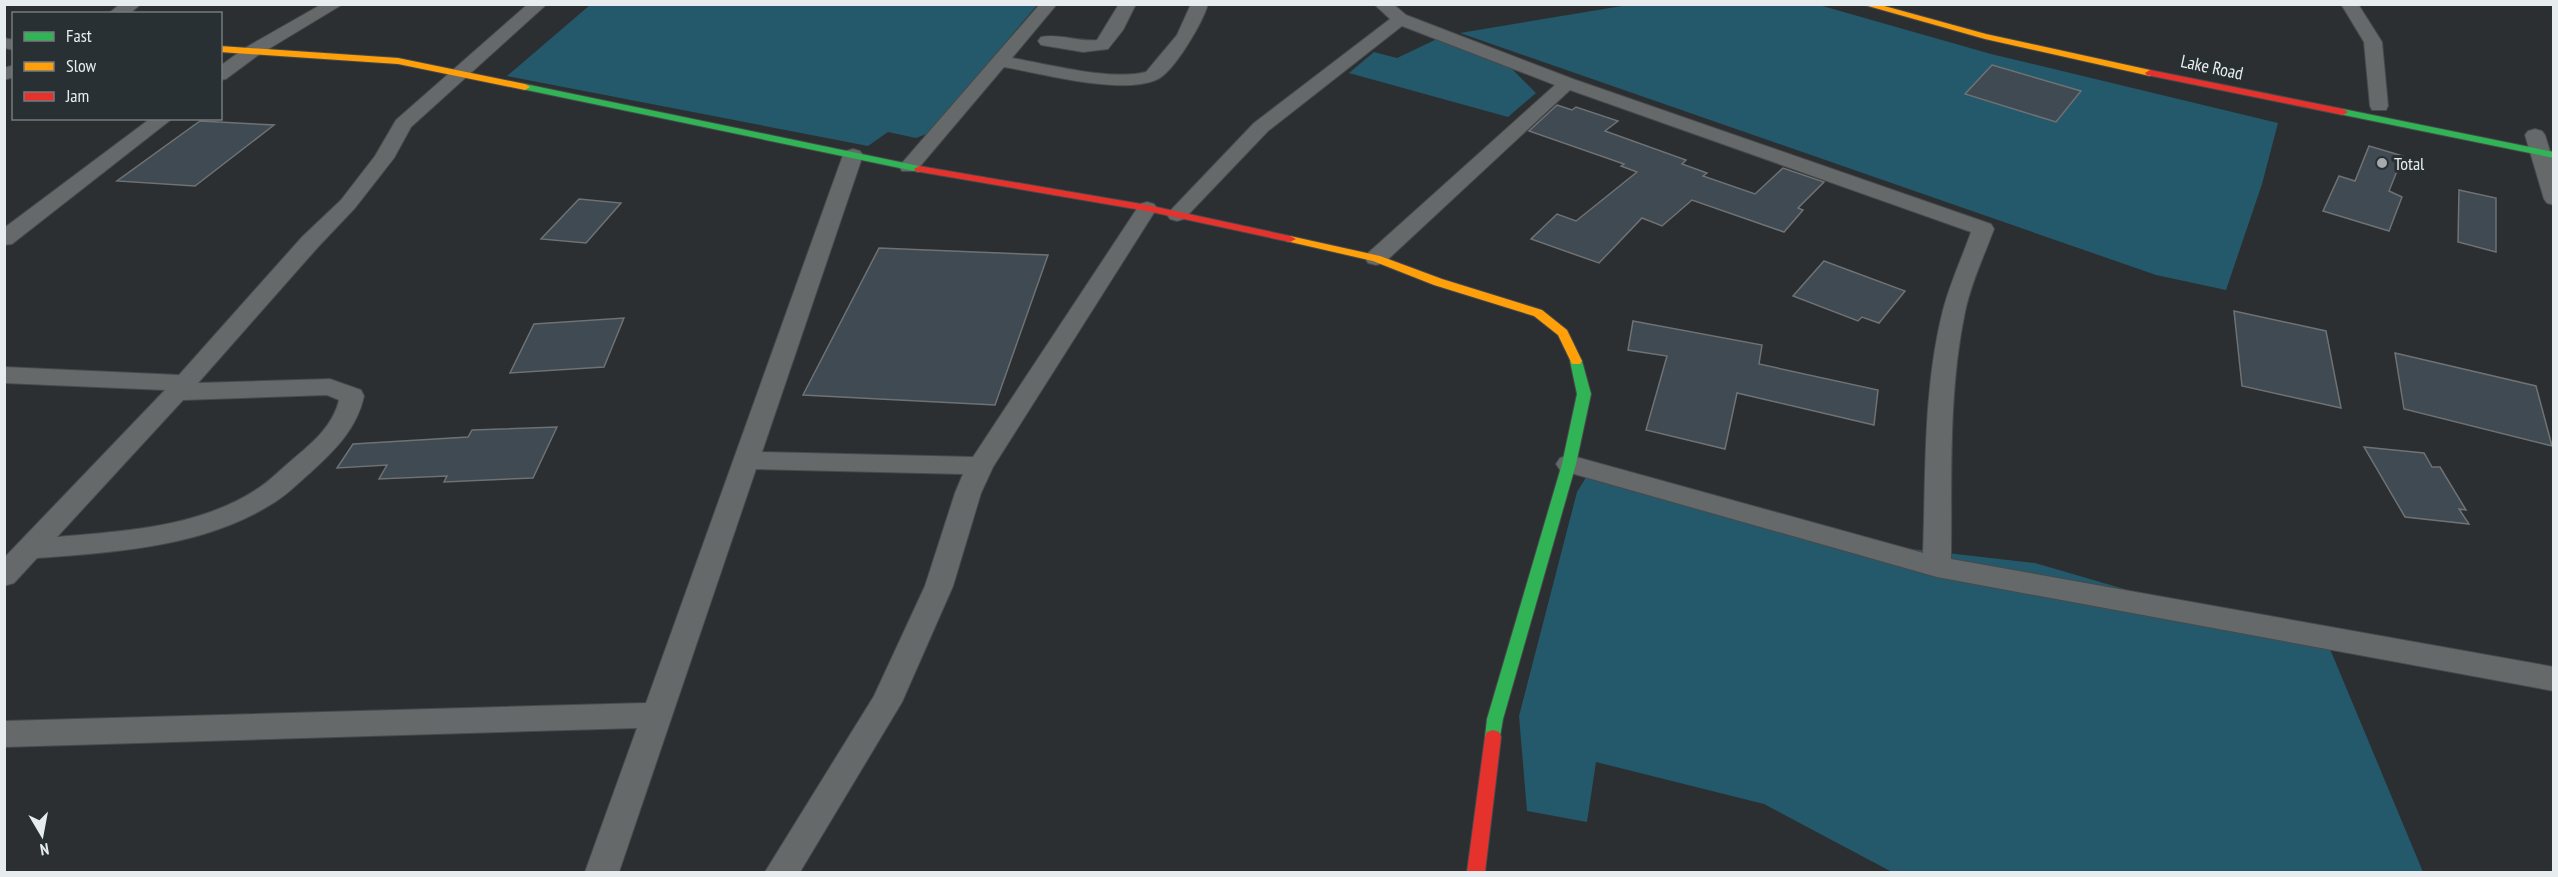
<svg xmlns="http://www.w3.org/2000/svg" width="2558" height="877" font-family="'PT Sans Narrow',sans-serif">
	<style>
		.green { fill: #24596b }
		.building { fill: #404a52; stroke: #6f7274; stroke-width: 1.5 }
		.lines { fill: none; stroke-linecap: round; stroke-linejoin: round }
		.street-casing { stroke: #474a4c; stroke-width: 2 }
		.fast-casing { stroke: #474a4c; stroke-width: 2 }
		.slow-casing { stroke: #474a4c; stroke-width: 2 }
		.jam-casing { stroke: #474a4c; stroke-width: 2 }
		.street { fill: #66696a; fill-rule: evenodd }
		.fast { fill: #30b455; fill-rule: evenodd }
		.slow { fill: #ff9f0a; fill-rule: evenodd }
		.jam { fill: #e5322d; fill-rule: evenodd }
		.poi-dot { fill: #a5aaac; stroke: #293033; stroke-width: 2 }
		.labels { text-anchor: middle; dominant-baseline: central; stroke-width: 6; stroke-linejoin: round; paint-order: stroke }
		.far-street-label { font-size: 18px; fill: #e7ecee; stroke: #293033 }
		.far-poi-label { font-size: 18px; fill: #e7ecee; stroke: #293033; text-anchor: start }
	</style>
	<rect width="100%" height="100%" fill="#2b2f31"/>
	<g class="green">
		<path d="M590 5H1037L929 133 916 138 888 132 868 146 507 76Z"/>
		<path d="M1628 5H1819L1991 54 2278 123 2262 184 2226 290 2156 275 1460 33Z"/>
		<path d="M1439 38 1512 69 1536 93 1508 117 1349 73 1374 52 1397 58Z"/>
		<path d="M1593 466 1895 547 2035 563 2330 649 2423 872H1892L1764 804 1596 762 1587 822 1527 811 1519 716 1577 492Z"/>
	</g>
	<g class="building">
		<path d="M1992 65 2081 91 2056 122 1965 94Z"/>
		<path d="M1557 105 1572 110 1576 107 1618 121 1605 131 1686 160 1682 164 1707 173 1703 176 1755 194 1783 168 1824 182 1798 208 1803 210 1784 232 1692 200 1662 226 1642 218 1599 263 1531 239 1557 214 1576 221 1637 172 1621 166 1624 164 1529 131Z"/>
		<path d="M200 121 274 125 195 186 117 181Z"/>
		<path d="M2369 146 2403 156 2389 191 2402 197 2389 231 2323 211 2339 176 2355 181Z"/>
		<path d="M2459 190 2496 198V252L2458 242Z"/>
		<path d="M579 199 621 203 586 243 541 239Z"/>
		<path d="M879 248 1048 255 995 405 803 395Z"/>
		<path d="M1824 261 1905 291 1879 323 1862 317 1858 321 1793 296Z"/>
		<path d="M2234 311 2326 331 2341 408 2242 386Z"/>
		<path d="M624 318 604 367 510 373 534 324Z"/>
		<path d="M1633 321 1762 345 1759 364 1878 390 1874 425 1737 393 1725 449 1646 430 1667 356 1628 350Z"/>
		<path d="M2395 353 2536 386 2552 446 2404 409Z"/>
		<path d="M557 427 533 478 444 482 447 476 379 479 387 465 337 468 353 444 468 437 472 430Z"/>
		<path d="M2364 447 2424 453 2432 467H2440L2466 510 2459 509 2469 524 2405 517Z"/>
	</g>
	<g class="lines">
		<g class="street-casing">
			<g id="street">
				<path d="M120 4H141L129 14H108Z"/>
				<path d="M322 4H343L257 56 226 79 220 80V66L245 48Z"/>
				<path d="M528 4H547L411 127 394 158 355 208 318 247 198 383 330 379 361 390 364 396C357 429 334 451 310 473 298 483 288 494 275 502 205 547 118 552 37 558L14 583 4 586V558L165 390 4 383V367L179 375 302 237 341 200 375 156 396 120ZM327 395 339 400C333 426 312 443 292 460 281 469 272 479 260 487 202 527 126 531 57 537L183 400Z"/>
				<path d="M1040 4H1057L1012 58C1049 64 1110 81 1146 72L1177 35 1191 4H1208C1203 22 1173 74 1156 80 1120 95 1044 74 1004 67L916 171H902L899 167 902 163Z"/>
				<path d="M1119 4H1136L1123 30 1108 49 1083 52 1041 45 1038 41 1041 37C1058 33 1078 42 1097 40Z"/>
				<path d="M1374 4H1393L1406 15 1573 79 1991 224 1994 229C1984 256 1971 283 1965 312 1948 393 1952 477 1951 559L2554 667V691L1937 577 1560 470 1556 464 1560 458 1569 455 1923 553C1926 472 1923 389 1943 310 1950 283 1962 258 1971 232L1570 90 1384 263 1376 265 1368 263 1365 258 1368 253 1555 85 1402 26 1268 131 1184 219 1177 221 1170 219 1167 215 1170 211 1254 123 1390 19Z"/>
				<path d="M2341 4H2358L2382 42 2388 106 2386 110H2372L2370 106 2364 42Z"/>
				<path d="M4 38 14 40V50L4 48Z"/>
				<path d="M14 65V77L4 80V68Z"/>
				<path d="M151 118H173L12 244 4 245V228Z"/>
				<path d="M2535 129 2542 131 2545 135 2554 164V205L2547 203 2544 199 2525 135 2528 131Z"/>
				<path d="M853 149 860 151 863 155 762 452 973 457 1140 204 1147 202 1154 204 1157 208 993 467 981 493 953 586 902 702 800 872H765L874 696 925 586 955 493 963 474 756 469 619 872H585L637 728 4 747V721L646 703 843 155 846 151Z"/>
			</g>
		</g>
		<g class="fast-casing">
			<g id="fast">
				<path d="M525 84 919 166 924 169 919 172 522 89V85Z"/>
				<path d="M2343 109 2554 152V158L2339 114 2338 112Z"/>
				<path d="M1576 357 1582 361 1591 394 1576 464 1503 719 1499 742 1493 744 1487 742 1485 737 1487 719 1562 464 1577 394 1570 361Z"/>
			</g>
		</g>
		<g class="slow-casing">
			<g id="slow">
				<path d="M1861 4H1877L1986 34 2150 70 2155 73 2150 76 1985 39Z"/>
				<path d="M220 46 398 58 525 84 530 87 525 90 398 64 220 52Z"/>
				<path d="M1290 236 1380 256 1442 279 1542 310 1567 330 1582 361 1580 364H1572L1558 335 1534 316 1434 285 1373 261 1286 241V237Z"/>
			</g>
		</g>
		<g class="jam-casing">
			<g id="jam">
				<path d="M2150 70 2343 109 2348 112 2343 115 2147 75 2145 73Z"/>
				<path d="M919 166 1147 205 1290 236 1296 239 1290 242 1147 211 915 171 914 169Z"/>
				<path d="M1493 730 1499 732 1501 737 1485 872H1467L1485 737 1487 732Z"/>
			</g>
		</g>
		<use href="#street" class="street"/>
		<use href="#fast" class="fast"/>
		<use href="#slow" class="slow"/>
		<use href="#jam" class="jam"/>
	</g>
	<circle class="poi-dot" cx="2382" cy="163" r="6"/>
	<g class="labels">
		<g class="far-street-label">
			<text transform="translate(2212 67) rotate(12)">Lake Road</text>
		</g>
		<g class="far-poi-label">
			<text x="2394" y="163">Total</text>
		</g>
	</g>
	<rect width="2558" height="877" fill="none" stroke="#e7ecee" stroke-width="12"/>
	<rect x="12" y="12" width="210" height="108" fill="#293033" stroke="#757b7e" stroke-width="1.5"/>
	<rect x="24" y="32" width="30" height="9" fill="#30b455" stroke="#757b7e" stroke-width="1.5"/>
	<text x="66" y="42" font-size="18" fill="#e7ecee">Fast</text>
	<rect x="24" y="62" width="30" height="9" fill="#ff9f0a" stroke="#757b7e" stroke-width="1.5"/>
	<text x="66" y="72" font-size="18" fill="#e7ecee">Slow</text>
	<rect x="24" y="92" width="30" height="9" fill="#e5322d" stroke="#757b7e" stroke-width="1.5"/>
	<text x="66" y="102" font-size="18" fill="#e7ecee">Jam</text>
	<g transform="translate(42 835) rotate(170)" stroke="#293033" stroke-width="4.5" paint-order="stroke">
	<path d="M0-4.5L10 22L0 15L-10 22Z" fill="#e7ecee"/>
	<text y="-9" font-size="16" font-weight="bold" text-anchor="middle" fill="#e7ecee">N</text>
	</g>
</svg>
